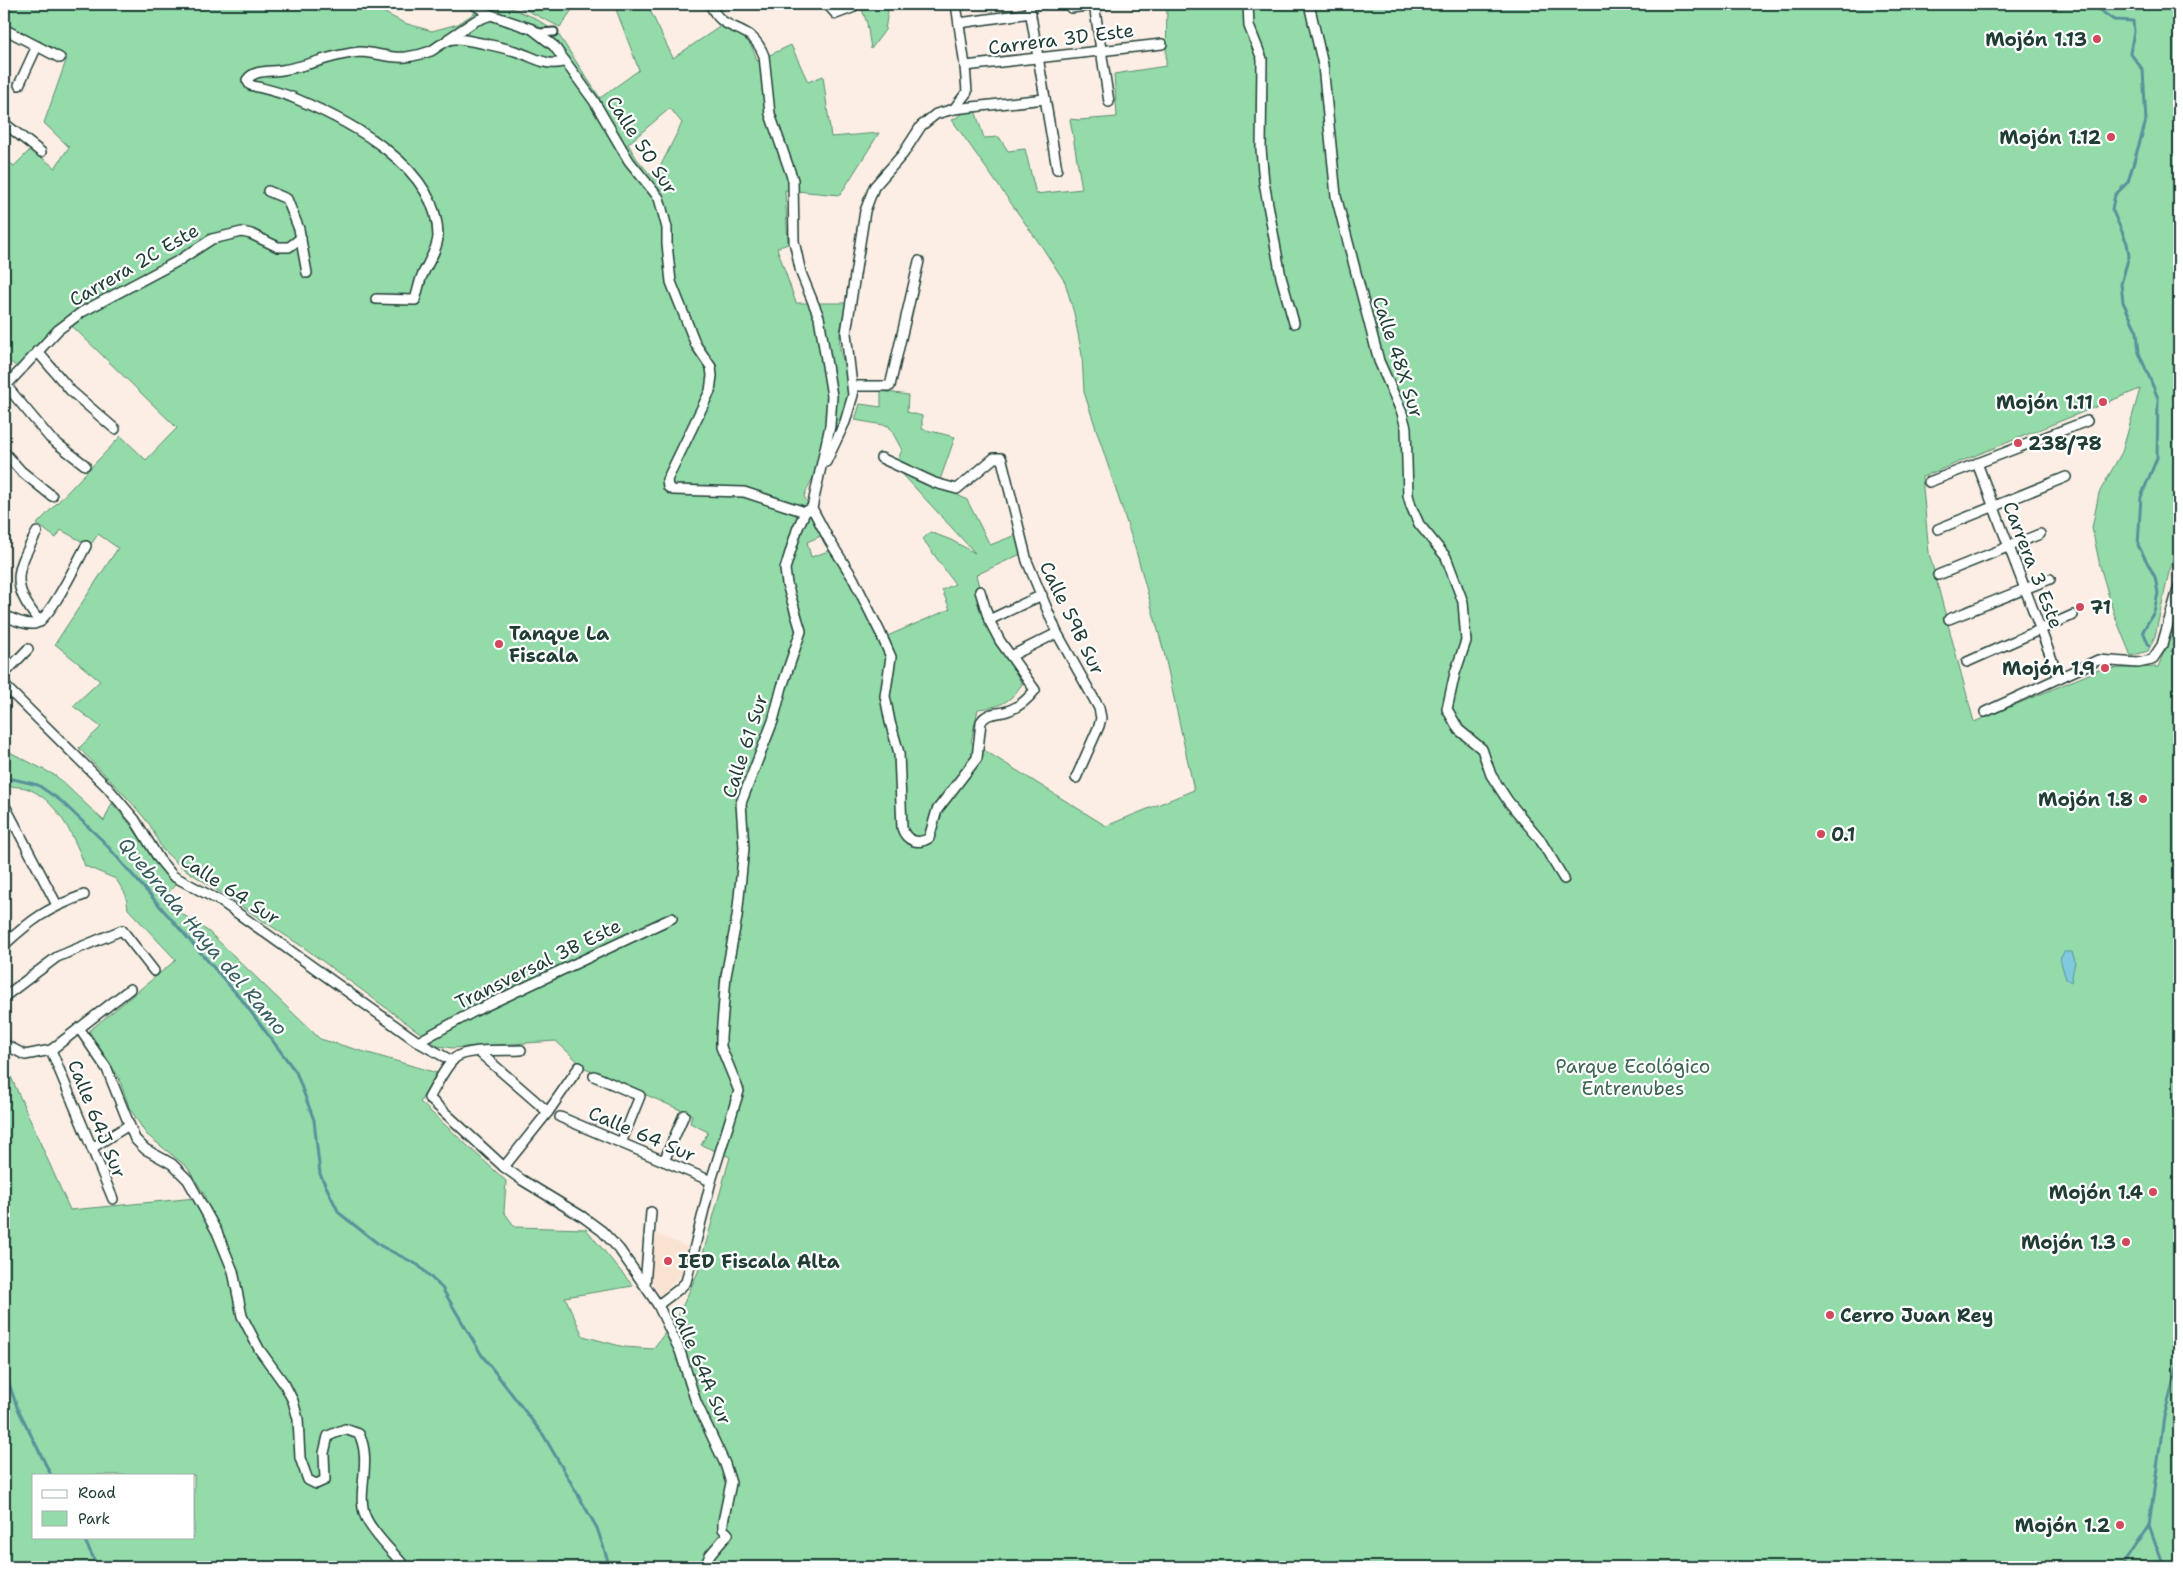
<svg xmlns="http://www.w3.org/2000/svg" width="2183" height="1571" font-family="'Shantell Sans',sans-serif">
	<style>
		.built { fill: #fae3d1 }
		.green { fill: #94dbaa; stroke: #5a8c6f; fill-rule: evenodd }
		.water { fill: #7fcadf; stroke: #59929b }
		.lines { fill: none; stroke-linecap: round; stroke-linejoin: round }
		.stream { stroke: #59929b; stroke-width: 3 }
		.pedestrian-casing { stroke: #1f3d34; stroke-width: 11 }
		.minor-casing { stroke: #1f3d34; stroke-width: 12 }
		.pedestrian { stroke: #fff; stroke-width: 7 }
		.minor { stroke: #fff; stroke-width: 9 }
		.poi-dot { fill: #d1495b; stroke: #fff; stroke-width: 2 }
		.labels { text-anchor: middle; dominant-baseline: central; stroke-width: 4.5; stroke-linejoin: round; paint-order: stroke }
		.street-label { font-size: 19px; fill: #1f3d34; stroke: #fff }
		.poi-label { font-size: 19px; font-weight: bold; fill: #1f3d34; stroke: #fff; text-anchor: end }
		.park-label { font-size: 19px; fill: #3c6452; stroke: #fff }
		.water-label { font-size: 20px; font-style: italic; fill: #37605f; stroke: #fff }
	</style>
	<rect width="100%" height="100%" fill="#fceee4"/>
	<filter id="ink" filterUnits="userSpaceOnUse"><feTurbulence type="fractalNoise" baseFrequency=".02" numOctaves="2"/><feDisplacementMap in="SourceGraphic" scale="10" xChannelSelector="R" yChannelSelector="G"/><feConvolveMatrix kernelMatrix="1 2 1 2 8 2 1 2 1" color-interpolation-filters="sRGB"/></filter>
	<g filter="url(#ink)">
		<path class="built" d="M655 1234 691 1248 681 1275 661 1296 649 1276Z"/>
		<g class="green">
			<path d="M4 4H368L404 23 432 31 458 24 488 4H502L535 18 558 34 600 98 639 70 614 4H622L624 9 639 4H647L673 58 721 26C742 35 751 38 757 61L791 45 808 82 823 76 831 137 879 133 840 195 785 190 788 244 777 248 796 303H846C843 318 838 334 840 349 843 363 849 375 848 390 846 418 816 469 804 496L823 535 807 542 811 557 829 551 851 582 878 640 950 609 942 590 955 584 923 539 930 532 951 540 975 553 895 466 902 450 889 426 855 420 860 404 881 407V391L908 395 907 412 922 416V429L955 437 941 477 936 483 967 500 990 545 1016 535 1021 554 976 575 988 621 1022 684C1010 703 999 707 978 709L971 742 1106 826 1194 790 1164 652 1136 551 1084 392 1082 355 1074 313 1065 282 1042 247 952 120 974 107 984 138 999 137 1008 151 1025 149 1036 194 1082 189 1070 119 1079 120 1117 117 1114 74 1166 66 1167 4H2176L2179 26V547L2169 572 2155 636 2148 651 2131 656 2114 614 2100 566 2092 528 2099 493 2122 452 2140 389 1922 477 1929 553 1974 722 2101 669 2158 667 2179 615V1567H4V1061L70 1210 206 1197 187 1167 146 1134 129 1107 119 1078 89 1031 176 960 128 909 126 895 116 879 85 866C75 839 59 803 31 790 23 786 13 787 4 786V749L56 776 104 821 112 803C119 812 128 821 135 831 148 849 158 870 176 884L162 900 209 932 320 1039 437 1073 420 1102 506 1181 504 1212 515 1227 586 1229 633 1286 565 1297 583 1336 624 1347 653 1349 679 1314 698 1272 730 1157 701 1145 708 1132 690 1123 692 1115 585 1068 556 1041 452 1048 438 1046 306 949 180 866 162 849 150 825 132 803 79 748 101 727 73 706 100 681 55 644 118 548 98 534 90 546 61 530 56 538 37 524 121 436 146 460 177 428 70 324 20 370 4 356V158L14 166 31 149 55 168 69 147 44 123 67 58 4 23ZM670 108 682 123 654 179 637 159 628 144ZM34 1475H194V1537H34Z"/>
			<path d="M514 4H576L560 27Z"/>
			<path d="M860 4H889L885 30 871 49 867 23Z"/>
		</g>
		<path class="water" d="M2064 952H2072L2075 961 2071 982 2066 979 2060 959Z"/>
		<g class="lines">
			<g class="stream">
				<path d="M2094 4 2095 7 2114 20 2133 21 2134 32 2130 53 2143 70 2146 121 2128 182 2115 195 2112 209 2127 243 2129 256 2121 284 2123 302 2137 332 2139 353 2158 398 2157 458 2141 497 2138 545 2155 577 2158 593 2154 612 2143 631 2149 646"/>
				<path d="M2172 651 2179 653"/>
				<path d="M4 780 13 779 38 785 61 801 102 840 242 1000 296 1072 314 1120 320 1174 339 1213 381 1246 418 1265 442 1288 481 1354 544 1436 597 1528 610 1567"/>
				<path d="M4 1369 17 1407 51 1475"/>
				<path d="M2149 1525 2164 1567"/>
				<path d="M83 1537 98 1567"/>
				<path d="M2121 1567 2149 1525 2164 1417 2179 1360"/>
			</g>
			<g class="pedestrian-casing">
				<path id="pedestrian" d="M539 33 554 32"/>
			</g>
			<g class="minor-casing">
				<g id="minor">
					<path d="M473 4 491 15 532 29 554 46 594 101 629 161 659 198 667 228V244L671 282 696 345 711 367 712 376 710 391 667 480 668 487 673 490 744 492 805 512"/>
					<path d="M710 4C724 37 750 19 764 56L770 114 793 180 794 241 801 273 819 317 832 396 830 426 812 508 829 540 853 578 880 632 891 657 885 696 890 722 899 753 902 828C906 841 918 845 929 838L937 810 977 758 981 722C987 711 999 715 1010 710 1020 706 1028 699 1035 690L1000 641 989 620 980 591"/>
					<path d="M827 4 836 14 852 8"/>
					<path d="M1029 4 1057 169"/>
					<path d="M1094 4 1109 102"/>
					<path d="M1248 4 1249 26 1262 59 1261 149 1264 182 1281 277 1294 323"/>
					<path d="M1309 4 1323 65 1336 196 1379 361 1402 413 1406 428 1408 495 1411 506 1419 524 1446 557 1463 602 1466 641 1455 673 1447 709 1459 730 1482 749 1491 775 1508 801 1539 838 1564 879"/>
					<path d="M1071 8 1105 4"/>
					<path d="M959 23 1031 13"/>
					<path d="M4 29 60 58"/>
					<path d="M448 39 475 21 491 15"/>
					<path d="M965 66 1162 44"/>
					<path d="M19 85 37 46"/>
					<path d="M954 109 967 92 965 66 956 4"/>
					<path d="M4 123 41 152"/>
					<path d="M268 191 287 199 299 229 307 273"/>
					<path d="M376 299 415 300C417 293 419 285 421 278 426 266 438 249 438 236 438 167 349 121 294 98 280 92 265 89 250 85L247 80C254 69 271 72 282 70 309 66 333 54 360 52 375 52 390 59 406 57 414 56 423 54 431 51 440 46 444 40 454 39 463 38 509 49 518 52 534 57 548 68 565 61"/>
					<path d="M37 351 71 391 115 429"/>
					<path d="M4 383 50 438 85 465"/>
					<path d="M853 386H890L919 261"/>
					<path d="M4 388 58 330 82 312 178 261 212 239 242 232 251 234 278 247H289L301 238"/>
					<path d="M4 452 21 471 52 496"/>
					<path d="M881 458 935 483 957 489 994 458H1001L1002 460 1027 561 1057 633 1099 708 1101 718 1099 726 1076 778"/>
					<path d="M826 462 845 422 853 395 846 333 865 211 874 187 903 154 921 126 936 114 954 109 1045 99"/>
					<path d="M1977 463 2059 678"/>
					<path d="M1929 482 2087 421"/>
					<path d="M1938 529 2066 477"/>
					<path d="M37 532C16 571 9 584 40 622"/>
					<path d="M1938 575 2040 534"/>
					<path d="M4 615C12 619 24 625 34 624 49 622 78 560 86 546"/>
					<path d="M1949 619 2050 579"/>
					<path d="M989 620 1042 595"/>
					<path d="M1011 656 1057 633"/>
					<path d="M1967 662 2073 615"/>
					<path d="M4 674 28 649"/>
					<path d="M4 685 107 787 135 820 159 859 173 876 222 902 418 1042 452 1061"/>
					<path d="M1985 712 2098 660 2138 663 2152 660 2162 645 2179 586"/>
					<path d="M4 804 57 905"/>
					<path d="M4 945C32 919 48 908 84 895"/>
					<path d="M4 997 57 957 122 930 154 971"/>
					<path d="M79 1028 107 1069 135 1139 145 1149 172 1164 188 1180 217 1232 233 1271 242 1316 259 1349 285 1385 293 1401 298 1419 300 1458 308 1480 316 1484 325 1480 324 1453 328 1436 345 1429 359 1434C373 1462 355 1494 366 1518 374 1535 393 1552 405 1567"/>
					<path d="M418 1042 475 1011 672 918"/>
					<path d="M4 1044 25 1055 51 1050 130 989"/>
					<path d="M51 1050 113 1199"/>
					<path d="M521 1050C505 1051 467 1048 455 1058 444 1068 437 1085 429 1098L504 1167 522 1180 583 1217 602 1231 619 1249 645 1286 658 1305 680 1351 696 1402 725 1464 731 1483 723 1522V1529L728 1534 710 1555 705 1567"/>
					<path d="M479 1052 548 1112"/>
					<path d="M594 1076 640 1096 621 1143"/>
					<path d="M560 1117 711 1181"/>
					<path d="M92 1148 129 1125"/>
					<path d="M664 1161 684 1115"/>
					<path d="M504 1167 548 1112 579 1067"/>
					<path d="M645 1285 651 1212"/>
					<path d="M658 1305 679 1289 686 1282 711 1181 739 1091 721 1047V1037L726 976 737 917 744 848 741 803 773 721 782 687 801 631 787 584 785 569 797 530 805 512 812 508"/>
				</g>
			</g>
			<use href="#pedestrian" class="pedestrian"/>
			<use href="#minor" class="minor"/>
		</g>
	</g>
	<g class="poi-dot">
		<circle cx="2097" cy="39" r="5"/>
		<circle cx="2111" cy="137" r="5"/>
		<circle cx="2103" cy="402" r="5"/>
		<circle cx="2018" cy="443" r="5"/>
		<circle cx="2080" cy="607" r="5"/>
		<circle cx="499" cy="644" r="5"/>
		<circle cx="2105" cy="668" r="5"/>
		<circle cx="2143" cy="799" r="5"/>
		<circle cx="1821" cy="834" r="5"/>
		<circle cx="2153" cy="1192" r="5"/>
		<circle cx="2126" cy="1242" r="5"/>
		<circle cx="668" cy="1261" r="5"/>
		<circle cx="1830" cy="1315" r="5"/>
		<circle cx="2120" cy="1525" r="5"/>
	</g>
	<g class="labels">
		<g class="street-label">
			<text transform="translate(1061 39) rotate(-7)">Carrera 3D Este</text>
			<text transform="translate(642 145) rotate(57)">Calle 50 Sur</text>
			<text transform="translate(134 265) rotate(-30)">Carrera 2C Este</text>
			<text transform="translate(1398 357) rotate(72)">Calle 48X Sur</text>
			<text transform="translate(2033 565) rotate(69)">Carrera 3 Este</text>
			<text transform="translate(1072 618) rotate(64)">Calle 59B Sur</text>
			<text transform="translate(745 746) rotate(-72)">Calle 61 Sur</text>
			<text transform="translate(230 889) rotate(33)">Calle 64 Sur</text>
			<text transform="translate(538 964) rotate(-26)">Transversal 3B Este</text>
			<text transform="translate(97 1119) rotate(68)">Calle 64J Sur</text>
			<text transform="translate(642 1134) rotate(23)">Calle 64 Sur</text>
			<text transform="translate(701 1365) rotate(67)">Calle 64A Sur</text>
		</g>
		<g class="poi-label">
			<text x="2087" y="39">Mojón 1.13</text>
			<text x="2101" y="137">Mojón 1.12</text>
			<text x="2093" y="402">Mojón 1.11</text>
			<text x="2028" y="443" text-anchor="start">238/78</text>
			<text x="2090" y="607" text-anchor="start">71</text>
			<text x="509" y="633" text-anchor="start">Tanque La<tspan x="509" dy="22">Fiscala</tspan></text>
			<text x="2095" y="668">Mojón 1.9</text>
			<text x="2133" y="799">Mojón 1.8</text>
			<text x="1831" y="834" text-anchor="start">0.1</text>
			<text x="2143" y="1192">Mojón 1.4</text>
			<text x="2116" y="1242">Mojón 1.3</text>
			<text x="678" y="1261" text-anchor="start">IED Fiscala Alta</text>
			<text x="1840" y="1315" text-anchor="start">Cerro Juan Rey</text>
			<text x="2110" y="1525">Mojón 1.2</text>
		</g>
		<g class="park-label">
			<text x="1633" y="1066">Parque Ecológico<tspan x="1633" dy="22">Entrenubes</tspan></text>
		</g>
		<g class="water-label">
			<text transform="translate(203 936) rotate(50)">Quebrada Haya del Ramo</text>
		</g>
	</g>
	<rect width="2183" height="1571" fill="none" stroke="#fff" stroke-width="20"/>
	<rect x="10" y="10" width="2163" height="1551" fill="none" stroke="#1f3d34" stroke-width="2" filter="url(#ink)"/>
	<rect x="32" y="1474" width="162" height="65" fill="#ffffff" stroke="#a5b1ae"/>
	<rect x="42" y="1490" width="25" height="8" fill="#ffffff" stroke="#a5b1ae"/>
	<text x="78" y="1498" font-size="15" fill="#1f3d34">Road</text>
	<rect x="42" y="1511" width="25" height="15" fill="#94dbaa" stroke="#a5b1ae"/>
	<text x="78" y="1524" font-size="15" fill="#1f3d34">Park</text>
</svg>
